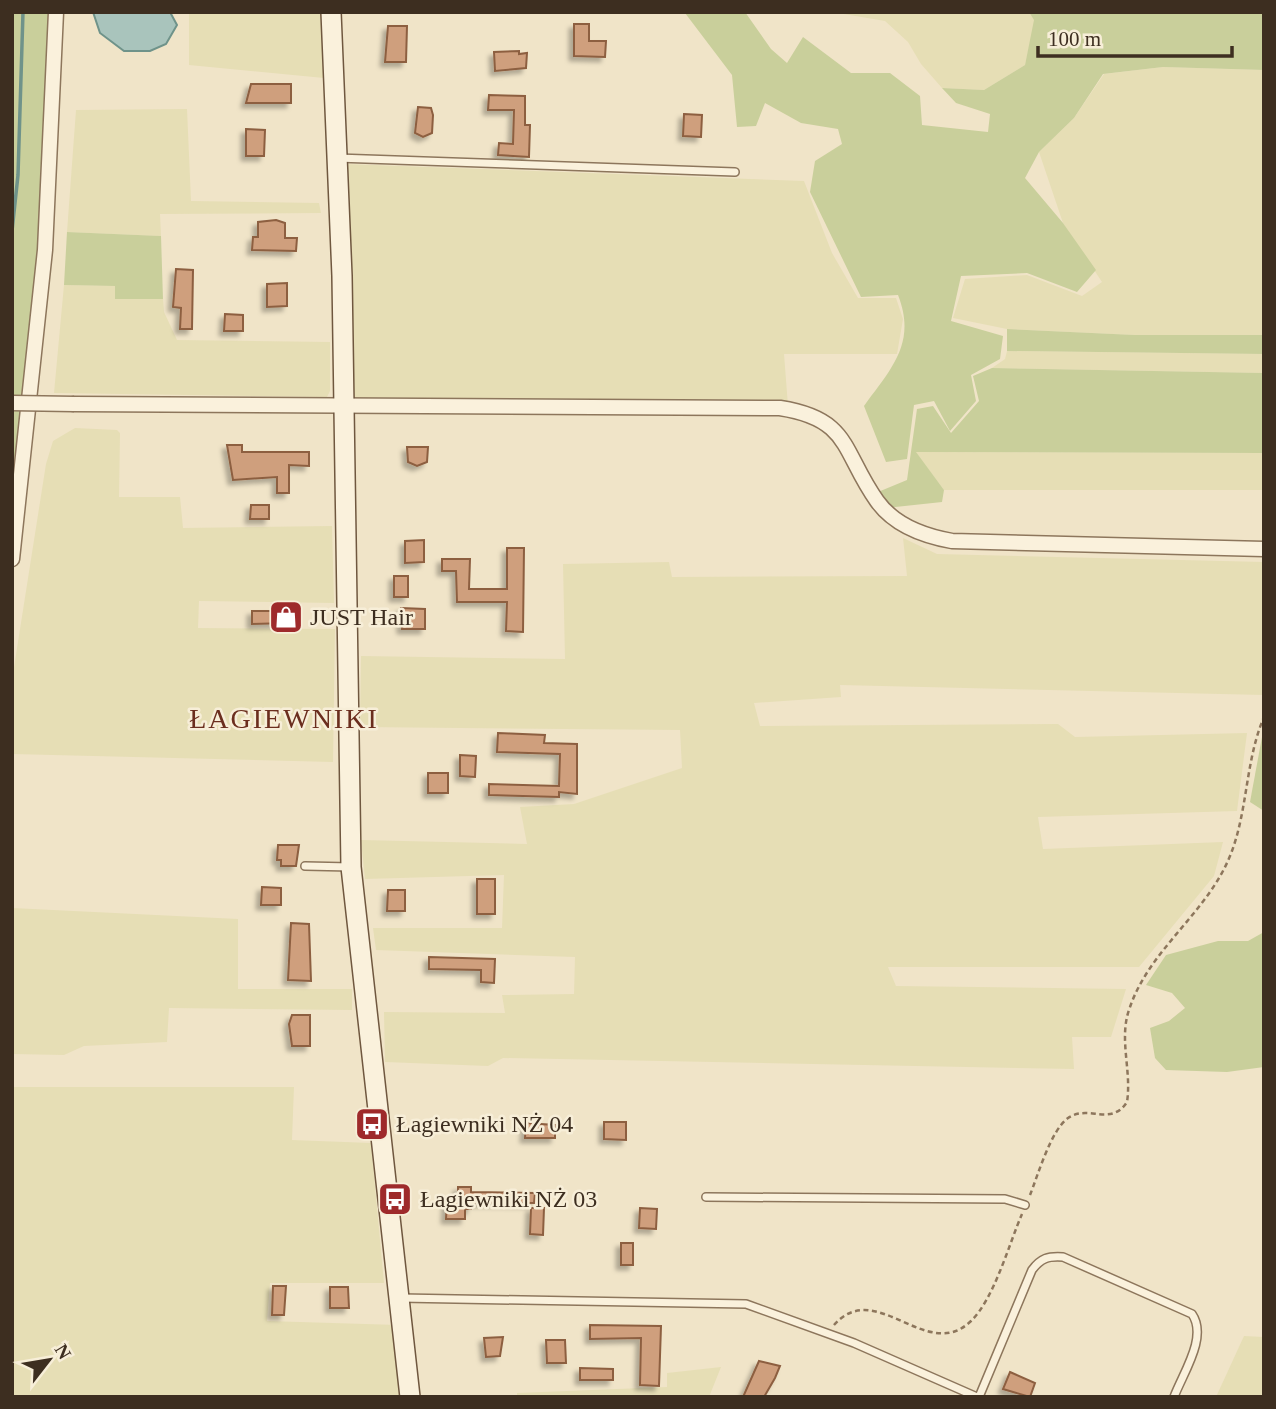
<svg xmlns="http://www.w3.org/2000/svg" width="1276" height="1409" font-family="Georgia,serif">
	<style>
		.farmland { fill: #e6deb5 }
		.green { fill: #c9cf9b }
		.water { fill: #a9c4bc; stroke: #6f938a; stroke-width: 2 }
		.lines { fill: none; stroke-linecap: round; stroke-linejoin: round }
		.stream { stroke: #6f938a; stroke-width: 3.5 }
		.building { fill: #cf9f7d; stroke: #8d5f41; stroke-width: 2; filter: url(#shadow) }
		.lane-casing { stroke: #8d765c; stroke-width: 10 }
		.street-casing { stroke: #8d765c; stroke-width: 17 }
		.secondary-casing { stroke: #6f573f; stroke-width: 22 }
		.path { stroke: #8d765c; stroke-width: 2.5; stroke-dasharray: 5 3.5; stroke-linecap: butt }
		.lane { stroke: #faf1dc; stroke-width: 7 }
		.street { stroke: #faf1dc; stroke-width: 14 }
		.secondary { stroke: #faf1dc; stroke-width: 19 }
		.street-bridge-casing { stroke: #8d765c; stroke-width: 17; stroke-linecap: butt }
		.street-bridge { stroke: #faf1dc; stroke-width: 14 }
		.labels { text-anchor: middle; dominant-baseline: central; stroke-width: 5; stroke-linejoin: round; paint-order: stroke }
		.poi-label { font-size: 24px; fill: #3d2e20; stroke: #f7eed8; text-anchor: start }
		.quarter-label { font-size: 28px; letter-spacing: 2px; fill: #6b2e1e; stroke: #f7eed8 }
	</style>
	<defs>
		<filter id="shadow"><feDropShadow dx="-4.5" dy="4.5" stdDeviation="2" flood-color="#0004"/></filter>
	</defs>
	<rect width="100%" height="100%" fill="#f0e4c8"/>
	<g class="farmland">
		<path d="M189 12H322L324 78 189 65Z"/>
		<path d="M832 12H1029L1035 20 1025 65 984 90 942 88 921 64 908 42 885 21Z"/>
		<path d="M1163 67 1264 70V335H1135L1007 329 953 318 965 279 1027 275 1082 296 1102 282 1063 223 1039 152 1074 118 1104 74Z"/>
		<path d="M187 109 191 201 319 203 321 213 160 214 161 236 67 232 76 110Z"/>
		<path d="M345 164 804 181 832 253 858 298H896L903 319 897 354H784L788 406 354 400Z"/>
		<path d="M64 285 116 286V299H163L164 312 177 340 330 342V391L327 397 54 393Z"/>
		<path d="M1007 351 1264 354V373L992 368 1005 359Z"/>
		<path d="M75 428 117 430 120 433 119 497H180L183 528 332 526 334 603 199 601 198 628 335 629 333 762 12 754V680L46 464 53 441Z"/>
		<path d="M915 452 1264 453V490H944Z"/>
		<path d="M903 538 937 554 1264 562V695L840 685 841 697 754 703 760 726 1058 724 1075 737 1247 733 1237 811 1038 817 1043 849 1223 842 1214 876 1139 967H888L896 986 1126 989 1111 1037H1072L1074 1069 503 1058 488 1066 385 1062 384 1012 505 1013 502 995 574 994 575 957 376 950 373 928H502L504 875 365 879 361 840 527 844 520 807 574 804 682 768 680 730 360 727 361 656 565 659 563 564 669 562 672 577 907 576Z"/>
		<path d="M12 908 238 919V989H352V1010L169 1008 167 1042 84 1046 64 1055 12 1054Z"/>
		<path d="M12 1087H294L292 1140 371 1143 384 1283H270L267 1321 398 1325 407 1397H12Z"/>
		<path d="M1244 1336 1264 1337V1397H1216Z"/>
		<path d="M721 1367 709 1397H517V1393L667 1387V1373Z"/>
	</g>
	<g class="green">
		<path d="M12 12H50L42 196 12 527Z"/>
		<path d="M745 12 771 49 787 63 803 37 851 73H890L920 96 922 125 988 132 990 114 956 103 942 88 984 90 1025 65 1034 20 1029 12H1264V70L1163 67 1103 74 1074 118 1039 152 1025 178 1063 223 1096 270 1077 292 1027 273 961 276 951 321 1003 336 1000 359 971 375 976 401 950 431 934 401 914 405 907 459 886 462 864 406C891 369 917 343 898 295L861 297 810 192 815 161 842 144 838 129 801 123 765 103 756 126 737 127 732 75 685 13Z"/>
		<path d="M67 232 161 236 163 299H115V286L64 285Z"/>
		<path d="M1007 329 1135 335H1264V354L1007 351Z"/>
		<path d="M992 368 1264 373V453L916 452 944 490 942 502 886 508 878 492 907 480 917 409 933 406 951 433 979 401 973 376Z"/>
		<path d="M1264 726V811L1250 802Z"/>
		<path d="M1264 932V1067L1227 1072 1166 1070 1155 1058 1150 1028 1169 1021 1185 1008 1172 993 1146 985 1166 955 1218 941H1248Z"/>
	</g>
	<path class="water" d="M93 12H170L177 25 166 44 150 51H124L100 33Z"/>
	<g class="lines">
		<path class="stream" d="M12 231 18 175 23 12"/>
	</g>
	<g class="building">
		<path d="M574 24H589V41H606L605 57 574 56Z"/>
		<path d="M388 26H407L406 62H385Z"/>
		<path d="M519 51V54L527 53 526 68 495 71 494 52Z"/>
		<path d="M251 84H291V103H246Z"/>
		<path d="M489 95 525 96V125H530L529 157 498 155 499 143 513 144 514 110H488Z"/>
		<path d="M418 107 431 108 433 115 432 133 423 137 415 133Z"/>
		<path d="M684 114 702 115 701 137 683 136Z"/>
		<path d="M246 129 265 130 264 156H246Z"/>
		<path d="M276 220 285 223V238H297L296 251 252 250 253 237H258V222Z"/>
		<path d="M176 269 193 270 192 329H180L181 308 173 307Z"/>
		<path d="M287 283V306L267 307V284Z"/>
		<path d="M225 314 243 315V331H224Z"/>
		<path d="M227 445H242V452H309V466L289 465V493H277V477L233 480Z"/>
		<path d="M407 447H428L427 462 417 466 408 462Z"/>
		<path d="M251 505H269V519H250Z"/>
		<path d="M424 540V562L405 563V541Z"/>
		<path d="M507 548H524L523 632 506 631 507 602H457L456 571H442V559H470L469 589H507Z"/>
		<rect x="394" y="576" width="14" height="21"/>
		<path d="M401 608 425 609V629H402Z"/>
		<path d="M252 611H289V623L252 624Z"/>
		<path d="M498 733 545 735 544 743 577 744V794L559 792V797L489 795V784L559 786 560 754 497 752Z"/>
		<path d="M460 755 476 756 475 777 460 776Z"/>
		<rect x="428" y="773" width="20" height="20"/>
		<path d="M278 845H299L296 866H281V860H277Z"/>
		<rect x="477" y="879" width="18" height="35"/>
		<path d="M262 887 281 888V905H261Z"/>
		<path d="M388 890H405V911H387Z"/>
		<path d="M291 923 309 924 311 981 288 980Z"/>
		<path d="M429 957 495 959 494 983 481 982V970L429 969Z"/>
		<path d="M292 1015H310V1046H292L289 1024Z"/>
		<path d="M604 1122H626V1140L604 1139Z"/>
		<path d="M526 1123 555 1125V1138H525Z"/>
		<path d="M458 1187H471V1192L535 1193 534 1203 471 1202V1209H465V1219H446L447 1199H458Z"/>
		<path d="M531 1208H544L543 1235 530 1234Z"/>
		<path d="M640 1208 657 1209 656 1229 639 1228Z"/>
		<rect x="621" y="1243" width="12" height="22"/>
		<path d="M273 1286H286L284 1315H272Z"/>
		<path d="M330 1287H348L349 1308H330Z"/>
		<path d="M590 1325 661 1326 659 1386 640 1385 641 1338 590 1339Z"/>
		<path d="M503 1337 500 1356 486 1357 484 1338Z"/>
		<path d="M546 1340H565L566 1363H547Z"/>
		<path d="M759 1361 780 1366 775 1378 764 1397H743Z"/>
		<path d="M580 1368 613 1369V1380H580Z"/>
		<path d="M1010 1372 1035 1383 1030 1397 1003 1389Z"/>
	</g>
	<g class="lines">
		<g class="lane-casing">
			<g id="lane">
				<path d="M337 158 735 172"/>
				<path d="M305 866 351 867"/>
				<path d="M706 1197 1005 1199 1025 1205"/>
				<path d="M401 1298 746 1304 854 1343 977 1397"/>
				<path d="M979 1397 1032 1270C1041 1258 1048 1256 1063 1257L1192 1314C1208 1337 1183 1373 1174 1397"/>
			</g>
		</g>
		<g class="street-casing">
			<g id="street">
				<path d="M74 404 780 408C851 419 842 452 877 501 894 525 924 536 952 541L1264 549"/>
				<path d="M12 559 45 250 56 12"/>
			</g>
		</g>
		<g class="secondary-casing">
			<path id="secondary" d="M331 12 342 276 351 867 410 1397"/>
		</g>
		<g class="path">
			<path d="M1030 1195C1038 1175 1051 1130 1068 1118 1088 1104 1111 1127 1127 1102 1132 1070 1118 1038 1130 1007 1150 949 1207 913 1230 856 1248 812 1245 761 1264 717"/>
			<path d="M834 1325C876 1277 927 1364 971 1321 994 1299 1009 1244 1022 1214"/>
		</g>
		<use href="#lane" class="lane"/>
		<use href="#street" class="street"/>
		<use href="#secondary" class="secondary"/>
		<g class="street-bridge-casing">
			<path id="street-bridge" d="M12 403 74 404"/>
		</g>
		<use href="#street-bridge" class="street-bridge"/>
	</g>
	<defs>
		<g id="shop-square" transform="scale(1.75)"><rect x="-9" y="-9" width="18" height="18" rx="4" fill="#9e2a2b" stroke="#f7eed8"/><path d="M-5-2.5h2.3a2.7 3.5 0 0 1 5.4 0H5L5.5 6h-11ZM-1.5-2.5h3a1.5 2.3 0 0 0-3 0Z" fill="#fff"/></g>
		<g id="bus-square" transform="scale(1.75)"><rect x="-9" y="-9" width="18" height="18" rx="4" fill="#9e2a2b" stroke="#f7eed8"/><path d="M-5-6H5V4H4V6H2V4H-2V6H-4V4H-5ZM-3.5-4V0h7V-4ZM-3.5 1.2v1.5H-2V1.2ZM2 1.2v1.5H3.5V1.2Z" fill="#fff"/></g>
	</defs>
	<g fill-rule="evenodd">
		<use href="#shop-square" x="286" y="617"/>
		<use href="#bus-square" x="372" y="1124"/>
		<use href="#bus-square" x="395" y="1199"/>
	</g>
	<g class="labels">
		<g class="poi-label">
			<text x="310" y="617">JUST Hair</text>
			<text x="396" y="1124">Łagiewniki NŻ 04</text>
			<text x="420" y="1199">Łagiewniki NŻ 03</text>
		</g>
		<g class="quarter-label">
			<text x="284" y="718">ŁAGIEWNIKI</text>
		</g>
	</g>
	<rect width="1276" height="1409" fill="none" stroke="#3d2e20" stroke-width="28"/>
	<g transform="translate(49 1360) rotate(59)" stroke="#f7eed8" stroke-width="5" paint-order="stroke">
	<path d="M0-5L12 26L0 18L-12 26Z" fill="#3d2e20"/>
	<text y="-10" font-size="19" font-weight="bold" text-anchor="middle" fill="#3d2e20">N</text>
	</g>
	<path d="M1038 46v10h194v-10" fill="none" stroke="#3d2e20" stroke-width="3.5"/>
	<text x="1048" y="46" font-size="21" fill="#3d2e20" stroke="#f7eed8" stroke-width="5" paint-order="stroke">100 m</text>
</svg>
